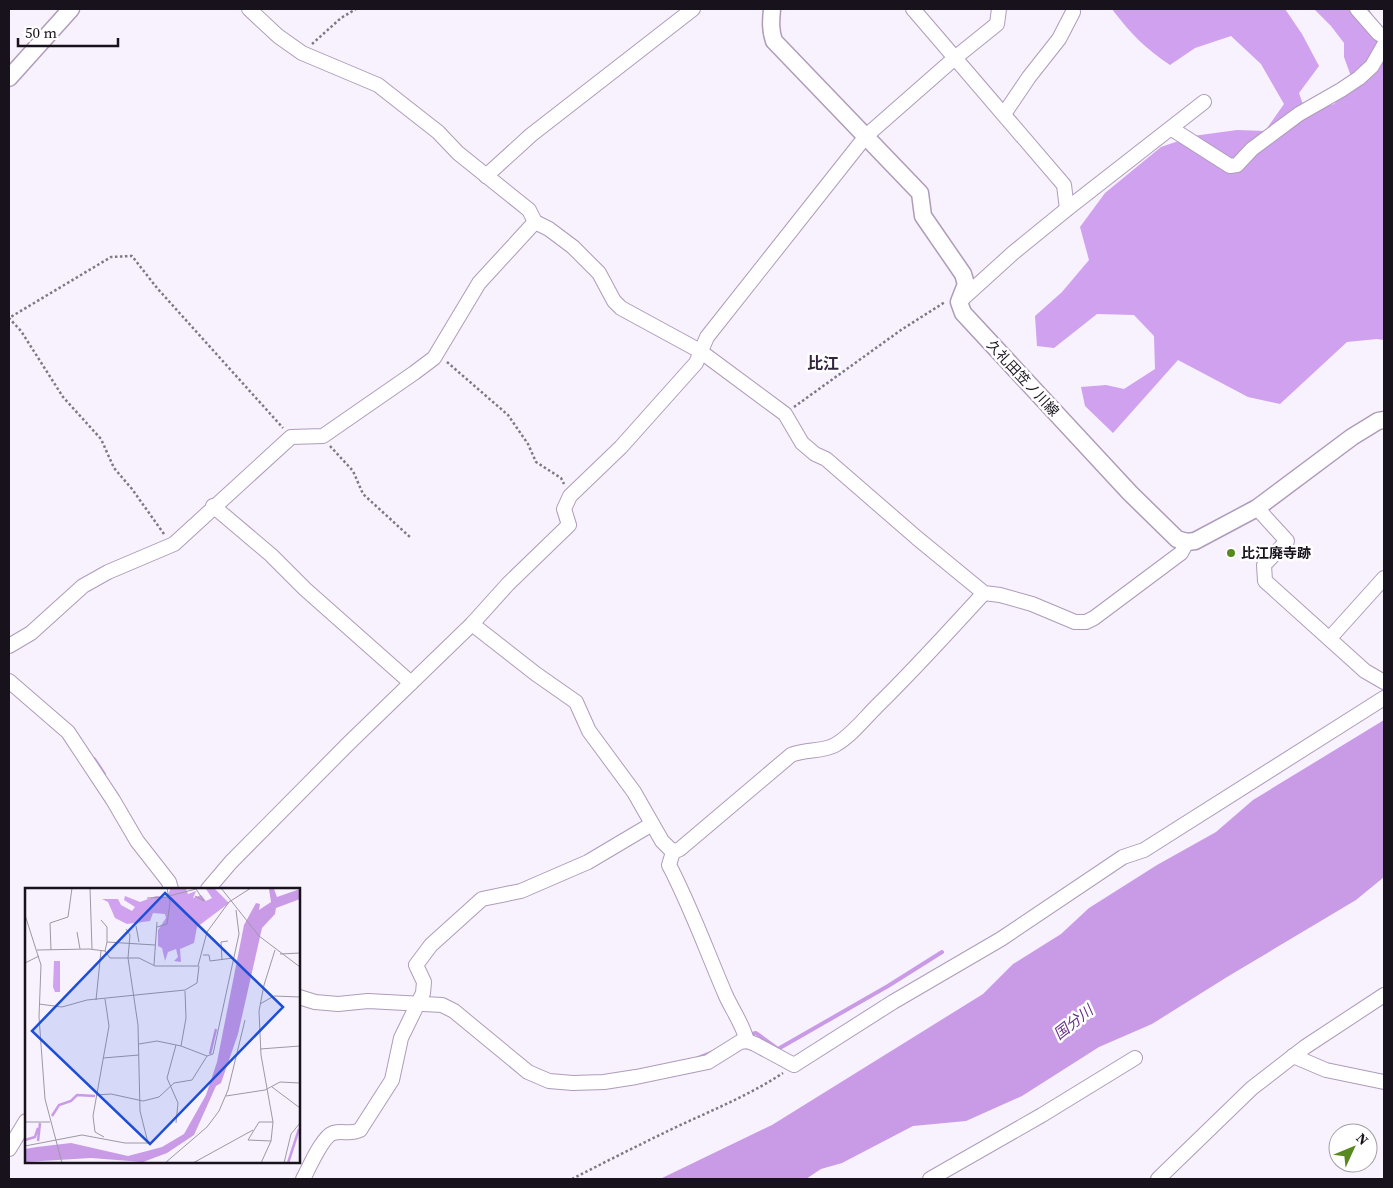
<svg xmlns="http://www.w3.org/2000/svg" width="1393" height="1188" font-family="'Source Serif 4','Noto Sans JP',serif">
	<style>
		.forest { fill: #d0a1ee }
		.water { fill: #c99be7 }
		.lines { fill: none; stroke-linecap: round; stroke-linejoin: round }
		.stream { stroke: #c99be7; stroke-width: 4 }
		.minor-casing { stroke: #ae9cba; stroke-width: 16 }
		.major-casing { stroke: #ae9cba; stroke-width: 19 }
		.path { stroke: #7e7884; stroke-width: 2.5; stroke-dasharray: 2.5 2.5; stroke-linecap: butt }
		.minor { stroke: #fff; stroke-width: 14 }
		.major { stroke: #fff; stroke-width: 16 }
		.poi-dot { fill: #58891e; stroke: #fff; stroke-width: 2 }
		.labels { text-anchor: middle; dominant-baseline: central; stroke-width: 5; stroke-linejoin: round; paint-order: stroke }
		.street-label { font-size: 14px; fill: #18121d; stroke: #fff }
		.poi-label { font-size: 14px; font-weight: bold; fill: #18121d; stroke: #fff; text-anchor: start }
		.water-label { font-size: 15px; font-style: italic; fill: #682f88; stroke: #fff }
		.quarter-label { font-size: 16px; font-weight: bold; fill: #34253e; stroke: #fff }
		.inset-river { fill: none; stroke: #c99be7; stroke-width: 2.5 }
		.inset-road { fill: none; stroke: #9e98a4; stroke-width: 1 }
		.view { fill: #1d4ed8; fill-opacity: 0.15; stroke: #1d4ed8; stroke-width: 2.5 }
		.inset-edge { fill: none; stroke: #18121d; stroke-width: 2.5 }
	</style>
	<rect width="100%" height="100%" fill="#f8f1fe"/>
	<path class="forest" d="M1112 9H1285L1302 34 1319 66 1299 93 1306 113 1334 104 1353 82 1344 57V43L1331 26 1314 9H1369L1383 35 1384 34V340L1377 339 1347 342 1280 404 1248 397 1178 360 1113 433 1085 406 1081 387 1106 385 1124 389 1155 369 1154 336 1134 315 1097 314 1054 348 1037 346 1035 316 1062 292 1089 260 1080 227 1105 193 1161 147 1193 136 1237 130 1265 131 1284 104 1261 64 1231 36 1195 48 1170 65C1145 48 1130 33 1112 9Z"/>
	<path class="water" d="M1384 720V877L1356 900 1227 977 1152 1024 1099 1047 1022 1096 966 1121 913 1126 842 1163 821 1169 806 1179H660L772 1125 983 994 1013 964 1061 934 1089 908 1157 865 1216 832 1253 800Z"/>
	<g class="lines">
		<g class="stream">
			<path d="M94 759 104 774"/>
			<path d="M748 1035 756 1033 778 1049 888 986 942 952"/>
			<path d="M698 1058 713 1052"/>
		</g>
		<g class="minor-casing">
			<g id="minor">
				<path d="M249 9 278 36 302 53 378 85 438 132 458 153 529 210 535 222 549 229 573 247 599 273 614 301 621 308 700 351 785 414 802 443 815 454 826 459 917 538 984 593 1000 595 1032 604 1075 622H1086L1094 618 1181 553 1187 542"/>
				<path d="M913 9 1064 185 1067 209"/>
				<path d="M1357 9 1378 33 1384 37"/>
				<path d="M1004 114 1029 77 1059 39 1073 12"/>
				<path d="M1172 129 1230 166 1237 165 1252 149 1299 114 1341 90 1359 78 1372 66 1384 45"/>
				<path d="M486 176 531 135 693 9"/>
				<path d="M960 301 1013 253 1067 209 1204 102"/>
				<path d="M213 506 271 555 305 589 411 683"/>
				<path d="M1257 508 1287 541 1264 565 1265 581 1365 671 1384 682"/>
				<path d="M472 624 536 674 576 702 589 731 634 792 662 841 673 852"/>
				<path d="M1330 638 1384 578"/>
				<path d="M9 646 31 633 83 586 108 572 174 544 291 437 323 436 414 373 434 358 479 283 535 222"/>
				<path d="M9 681 68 732 113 800 137 841 169 882 171 889"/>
				<path d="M208 889 231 862 349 743 472 624 508 584 569 525 564 509 570 496 621 447 696 363 707 337 866 136 956 57 997 24 999 9"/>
				<path d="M299 997 315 1002 338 1004 368 1001 442 1005 454 1011 528 1072 549 1081 573 1083 604 1082 636 1077 708 1062 740 1042 747 1041 755 1044 794 1065 893 1002 1001 939 1123 857 1144 850 1384 698"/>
				<path d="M747 1041C743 1025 733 1011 726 996 707 952 691 907 669 865L673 852 680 849 791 755C805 749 822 752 835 745 851 736 864 719 877 706 914 670 949 631 984 593"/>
				<path d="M1293 1056 1326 1070 1384 1082"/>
				<path d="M9 1149 26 1121"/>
				<path d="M303 1179C309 1168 322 1137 333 1133 344 1130 349 1135 360 1130L392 1080 401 1038 423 993 424 982 416 965 431 945 482 899 521 891 588 862 652 824"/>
				<path d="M930 1179 1042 1115 1135 1058"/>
				<path d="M1158 1179 1252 1088 1305 1047 1384 995"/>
			</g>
		</g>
		<g class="major-casing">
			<g id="major">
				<path d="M772 9C771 21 770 29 774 41L920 193 923 216 963 274 966 284 959 302 963 313 1130 493 1177 539 1187 542 1195 541 1257 508 1352 437 1378 421 1384 420"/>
				<path d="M9 78 71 9"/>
			</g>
		</g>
		<g class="path">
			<path d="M312 44 341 18 356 9"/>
			<path d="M447 362 508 415 528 444 536 462 561 478 564 484"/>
			<path d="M794 407 901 330 945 302"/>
			<path d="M330 446 353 471 363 494 411 538"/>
			<path d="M164 534 132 489 114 468 101 439 63 397 21 331 9 318 111 257 132 256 157 288 283 428"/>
			<path d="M572 1179C605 1162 639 1145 672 1129 710 1111 748 1096 783 1073"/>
		</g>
		<use href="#minor" class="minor"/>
		<use href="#major" class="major"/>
	</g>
	<circle class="poi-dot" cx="1231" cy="553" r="5"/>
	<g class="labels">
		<g class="street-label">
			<text transform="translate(1023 378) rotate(47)">久礼田笠ノ川線</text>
		</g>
		<g class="poi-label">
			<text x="1241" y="553">比江廃寺跡</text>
		</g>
		<g class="water-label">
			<text transform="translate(1073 1022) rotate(-38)">国分川</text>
		</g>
		<g class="quarter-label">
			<text x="823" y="363">比江</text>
		</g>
	</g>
	<g transform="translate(25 888)">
		<rect width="275" height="275" fill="#f8f1fe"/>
		<path d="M189 0 204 15 172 39 169 55 155 61 156 74 149 73 153 69 151 61 143 64 140 73 137 60 133 58V42L141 30 140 26 128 25 125 33 102 36 90 30 83 14 77 11H93L96 17 107 23 110 19 99 12 100 8 115 14 131 8 143 9 145 1H161L163 6 171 3 168 10 176 7 181 13 187 10 181 1ZM29 73H35V104H30L28 99Z" fill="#d0a1ee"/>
		<path d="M244 1H249L252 9 275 1V11L251 20 250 26 237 40 213 146 196 195 191 198 169 247 142 265 118 274 66 270 0 274V261L12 259 46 255 103 268 137 259 159 246 181 207 192 174 219 37 231 15 235 16 234 22 246 14Z" fill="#c99be7"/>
		<path class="inset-river" d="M185 166 191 141M27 228 34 217 46 213 52 207 70 208M0 252 10 249 13 240M13 253 15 235M263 275 274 241"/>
		<path class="inset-road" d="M65 0 67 61M196 0 234 48 275 79M144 8 171 1 179 13 170 8M122 10 144 9M0 27 16 77 14 129 20 211 37 275M76 32 82 39V54M111 38 114 54M132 39 142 36 145 15 142 0M52 44 55 61M12 62 64 61 80 63 85 70H114L130 78H173L182 44 204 14 226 0M26 62 25 35 43 29 47 0M80 63 82 54 130 57M255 66 275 65M178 67H184L185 73 208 70M197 72 196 54 203 53M0 75 14 68M129 77 132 34M71 112 76 63M14 116 37 119 62 112 160 102 172 95 174 78M235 116 249 108 275 109M114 156 132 153 156 158 182 168M151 157 142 190 153 215 151 235M156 158 161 130 160 103M235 161 275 158M182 168 188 166 214 46 211 22M78 170 114 167M247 199 275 220M71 207 86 206 118 213 134 209 149 195 167 192 182 168M201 208 240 202 255 194 275 195M0 234H25M79 249 70 244 68 228 84 138 80 111M246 253 223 252 234 234H248M0 258 57 247 100 255H123L115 223 113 137 103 70 105 47 101 41M48 275H76M140 275 182 239 194 223 203 202 220 132M168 275 228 242M236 275 246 253 248 234 236 167 234 123 239 97 250 62M259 275 266 246 275 235"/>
		<path class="view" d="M140 5 258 119 125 256 7 143Z"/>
		<rect width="275" height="275" class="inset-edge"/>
	</g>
	<rect width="1393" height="1188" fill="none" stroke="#18121d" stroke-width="20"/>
	<g transform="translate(1353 1148) rotate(46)"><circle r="24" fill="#ffffff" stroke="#a3a0a5"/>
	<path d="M0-4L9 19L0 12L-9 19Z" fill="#58891e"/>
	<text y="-8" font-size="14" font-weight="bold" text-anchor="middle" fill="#18121d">N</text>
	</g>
	<path d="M18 38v8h100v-8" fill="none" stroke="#18121d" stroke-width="2.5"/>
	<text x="25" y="38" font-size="15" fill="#18121d" stroke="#ffffff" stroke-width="4" paint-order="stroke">50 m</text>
</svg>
